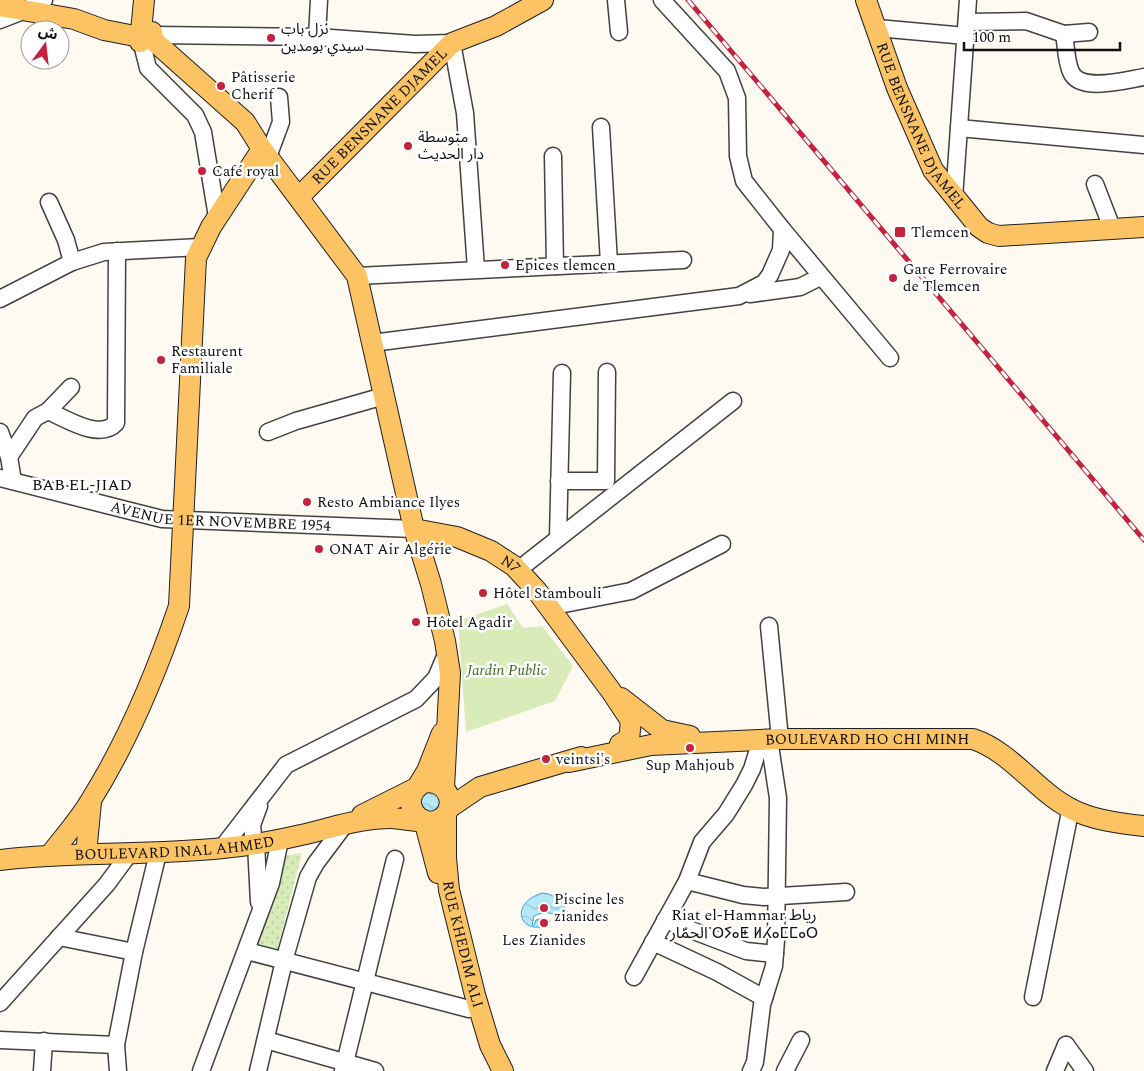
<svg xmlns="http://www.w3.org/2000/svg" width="1144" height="1071" font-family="Spectral,'Noto Sans Arabic','Noto Sans Tifinagh',serif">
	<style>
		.grass { fill: url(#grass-dots) }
		.park { fill: #d9ebb9 }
		.water { fill: url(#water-waves); stroke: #39a8d1 }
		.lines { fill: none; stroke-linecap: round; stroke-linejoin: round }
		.minor-casing { stroke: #424242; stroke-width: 19 }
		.major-casing { stroke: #202020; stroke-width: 22 }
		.minor { stroke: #fff; stroke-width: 16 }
		.major { stroke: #fbc364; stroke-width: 20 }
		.rail-casing { stroke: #c3233f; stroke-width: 5 }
		.rail { stroke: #fff; stroke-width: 3; stroke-dasharray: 9; stroke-linecap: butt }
		.poi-dot { fill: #c3233f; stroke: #fff; stroke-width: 2 }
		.labels { text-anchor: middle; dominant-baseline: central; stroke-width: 5; stroke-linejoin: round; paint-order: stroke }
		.poi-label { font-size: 15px; fill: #0f0f0f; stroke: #fff; text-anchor: start }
		.street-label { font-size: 15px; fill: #0f0f0f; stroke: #fff }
		.park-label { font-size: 15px; font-style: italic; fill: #37691d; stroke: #fff }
		.neighbourhood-label { font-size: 16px; fill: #0f0f0f; stroke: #fff }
	</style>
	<defs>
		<pattern id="grass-dots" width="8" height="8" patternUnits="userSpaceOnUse" patternTransform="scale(1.25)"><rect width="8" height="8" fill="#d9ebb9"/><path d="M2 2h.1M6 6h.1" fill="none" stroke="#b9c89e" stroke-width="1.8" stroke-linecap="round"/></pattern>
		<pattern id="water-waves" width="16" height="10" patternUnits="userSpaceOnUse" patternTransform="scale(1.25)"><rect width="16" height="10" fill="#b4e7f8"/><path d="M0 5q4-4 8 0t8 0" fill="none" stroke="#9ac5d3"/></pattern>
	</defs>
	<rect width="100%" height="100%" fill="#fffaf1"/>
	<path class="grass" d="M302 853 277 951 257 946 279 856Z"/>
	<path class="park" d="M507 604 523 628 542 626 573 666 555 701 466 732 458 621Z"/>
	<g class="water">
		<path d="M431 790 440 797V808L426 814 417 798Z"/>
		<path d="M542 893C557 894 565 904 570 919L564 920C553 913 547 910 534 916L532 925H534L536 920 544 918 550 921 548 925C520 936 508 904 542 893Z"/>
	</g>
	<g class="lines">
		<g class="minor-casing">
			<g id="minor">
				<path d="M616 0 619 32"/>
				<path d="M0 20 23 11 44 0"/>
				<path d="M967 22 1026 21 1064 34 1089 32"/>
				<path d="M877 28 966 36"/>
				<path d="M1064 34C1066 45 1066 61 1071 72 1080 93 1126 80 1144 77"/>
				<path d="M154 35 317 37 415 44 452 43 465 113 476 269"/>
				<path d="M317 37 319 0"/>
				<path d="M142 44 148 68 195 115 203 132 217 217"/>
				<path d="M601 127 609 263"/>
				<path d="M959 128 1144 145"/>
				<path d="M553 156 555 266"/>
				<path d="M268 157 281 122 279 97"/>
				<path d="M1095 184 1112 228"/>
				<path d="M954 198 968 0"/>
				<path d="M49 202 66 240 72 262"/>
				<path d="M782 229 890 358"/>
				<path d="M357 276 683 260"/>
				<path d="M750 294 800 287 820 277"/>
				<path d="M0 299 72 262 104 252 200 247"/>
				<path d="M372 343 739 296 764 283 770 275 781 250 782 229 744 181 738 156 737 98 727 71 662 0"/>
				<path d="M48 411C65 418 99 441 116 423L117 251"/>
				<path d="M0 432 9 457 13 481"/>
				<path d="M268 432 296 421 384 396"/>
				<path d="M9 457 35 418 48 411 71 387"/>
				<path id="s1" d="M0 478 162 519 414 529"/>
				<path d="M559 481H606L607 372"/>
				<path d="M558 538 562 373"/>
				<path d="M518 570 733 401"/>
				<path d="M549 607 631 591 722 544"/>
				<path d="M769 626 780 739"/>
				<path d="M256 844 259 902"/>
				<path d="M254 845 252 825 259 806"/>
				<path d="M222 848 286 765 416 699 436 678 447 652"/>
				<path d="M687 881 743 895 764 897 846 892"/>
				<path d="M665 920 746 951 775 954"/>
				<path d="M59 937 134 952"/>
				<path d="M653 942 717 972 764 998"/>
				<path d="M247 951 469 1009"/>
				<path d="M634 977 687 881 702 842 726 814 744 785 752 769 761 740"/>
				<path d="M1033 997 1071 807"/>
				<path d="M0 1003 107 884 129 854"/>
				<path d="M0 1040 116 1045"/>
				<path d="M266 1040 375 1071"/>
				<path d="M1066 1045 1085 1071"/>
				<path d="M42 1071 44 1041"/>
				<path d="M118 1071 116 1045 134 952 158 853"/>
				<path d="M201 1071 271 883 280 840"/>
				<path d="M258 1071 284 961 308 877 316 863 346 823"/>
				<path d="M343 1071 395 859"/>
				<path d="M751 1071 755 1062 762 1005 774 966 776 940 778 798 769 739"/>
				<path d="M785 1071 801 1040"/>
				<path d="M1055 1071 1066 1045"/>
			</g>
		</g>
		<g class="major-casing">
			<g id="major">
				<path id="s2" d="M866 0 897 88 933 170 979 227 988 233 999 236 1144 227"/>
				<path d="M0 6 74 19 104 30 140 37"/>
				<path d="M143 32H152L154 41 245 122 262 149 357 276 414 529 431 584 445 641 450 673 444 788"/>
				<path d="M140 42 144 0"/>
				<path id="s3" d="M299 197 452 43 496 26 543 0"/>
				<path id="s4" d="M414 529 457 537 491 551 514 566 537 591 611 691 631 721 629 739 620 744"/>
				<path d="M621 698 662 730 690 736"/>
				<path id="s5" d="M569 762 651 745 780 739H973C1015 753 1039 797 1080 813 1100 821 1123 824 1144 826"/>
				<path d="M418 786 427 771 442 733"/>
				<path d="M449 808 480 787 581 757"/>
				<path id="s6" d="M446 814V858L449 890 475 995 490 1045 503 1071"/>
				<path d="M362 815 416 788"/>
				<path d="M424 820 438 873"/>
				<path d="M86 854 91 802"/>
				<path d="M50 855C64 837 80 819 91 800 129 739 156 674 179 606L196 258 211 227 262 149"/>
				<path id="s7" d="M0 860C74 851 149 856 223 848 249 846 275 841 301 835 321 831 340 824 360 821 370 819 380 818 390 818 402 818 424 824 435 821 460 814 451 777 423 783 407 793 407 810 422 820"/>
			</g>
		</g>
		<use href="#minor" class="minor"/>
		<use href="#major" class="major"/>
		<g class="rail-casing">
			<path id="rail" d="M688 0 1144 540"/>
		</g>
		<use href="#rail" class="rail"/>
	</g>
	<g class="poi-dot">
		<circle cx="271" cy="38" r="5"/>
		<circle cx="221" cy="86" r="5"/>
		<circle cx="408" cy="146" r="5"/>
		<circle cx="202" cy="171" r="5"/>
		<rect x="894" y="226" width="12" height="12" rx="2.5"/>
		<circle cx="505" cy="265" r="5"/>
		<circle cx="893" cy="278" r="5"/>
		<circle cx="161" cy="360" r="5"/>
		<circle cx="307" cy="502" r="5"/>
		<circle cx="319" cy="549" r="5"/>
		<circle cx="483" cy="593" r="5"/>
		<circle cx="416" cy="622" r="5"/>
		<circle cx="690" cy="748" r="5"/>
		<circle cx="546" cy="759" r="5"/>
		<circle cx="544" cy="908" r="5"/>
		<circle cx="544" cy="923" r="5"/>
	</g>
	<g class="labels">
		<g class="poi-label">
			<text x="281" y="29">نزل باب<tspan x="281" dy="17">سيدي بومدين</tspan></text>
			<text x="231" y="77">Pâtisserie<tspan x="231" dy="17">Cherif</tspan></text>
			<text x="418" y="137">متوسطة<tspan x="418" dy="17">دار الحديث</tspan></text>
			<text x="212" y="171">Café royal</text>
			<text x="911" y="232">Tlemcen</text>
			<text x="515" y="265">Epices tlemcen</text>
			<text x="903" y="269">Gare Ferrovaire<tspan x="903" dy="17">de Tlemcen</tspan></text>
			<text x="171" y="351">Restaurent<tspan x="171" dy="17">Familiale</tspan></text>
			<text x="317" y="502">Resto Ambiance Ilyes</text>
			<text x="329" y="549">ONAT Air Algérie</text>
			<text x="493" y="593">Hôtel Stambouli</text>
			<text x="426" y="622">Hôtel Agadir</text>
			<text x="556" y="759">veintsi's</text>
			<text x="690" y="765" text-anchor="middle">Sup Mahjoub</text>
			<text x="554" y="899">Piscine les<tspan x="554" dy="17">zianides</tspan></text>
			<text x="544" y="940" text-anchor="middle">Les Zianides</text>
		</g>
		<g class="street-label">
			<text stroke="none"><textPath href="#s3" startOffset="114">RUE BENSNANE DJAMEL</textPath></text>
			<text stroke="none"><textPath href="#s2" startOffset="138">RUE BENSNANE DJAMEL</textPath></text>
			<text stroke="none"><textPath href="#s1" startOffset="225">AVENUE 1ER NOVEMBRE 1954</textPath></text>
			<text stroke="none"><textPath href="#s4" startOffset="104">N7</textPath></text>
			<text stroke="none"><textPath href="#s5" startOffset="300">BOULEVARD HO CHI MINH</textPath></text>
			<text stroke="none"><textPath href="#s7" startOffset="175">BOULEVARD INAL AHMED</textPath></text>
			<text stroke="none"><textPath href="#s6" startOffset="132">RUE KHEDIM ALI</textPath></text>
		</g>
		<g class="park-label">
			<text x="507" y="670">Jardin Public</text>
		</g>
		<g class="neighbourhood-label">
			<text x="82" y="485">BAB EL-JIAD</text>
			<text x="744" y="915">Riat el-Hammar رياط<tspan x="744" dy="18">الحمّار ⵔⵢⴰⵟ ⵍⵃⴰⵎⵎⴰⵔ</tspan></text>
		</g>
	</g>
	<g transform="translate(45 45) rotate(15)"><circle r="24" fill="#ffffff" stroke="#9f9f9f"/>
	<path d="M0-4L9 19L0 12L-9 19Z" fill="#c3233f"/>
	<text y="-8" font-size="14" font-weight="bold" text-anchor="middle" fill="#0f0f0f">ش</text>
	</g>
	<path d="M964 42v8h156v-8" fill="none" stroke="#0f0f0f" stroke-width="2.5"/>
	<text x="972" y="42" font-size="15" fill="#0f0f0f" stroke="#ffffff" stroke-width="4" paint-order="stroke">100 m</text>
</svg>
